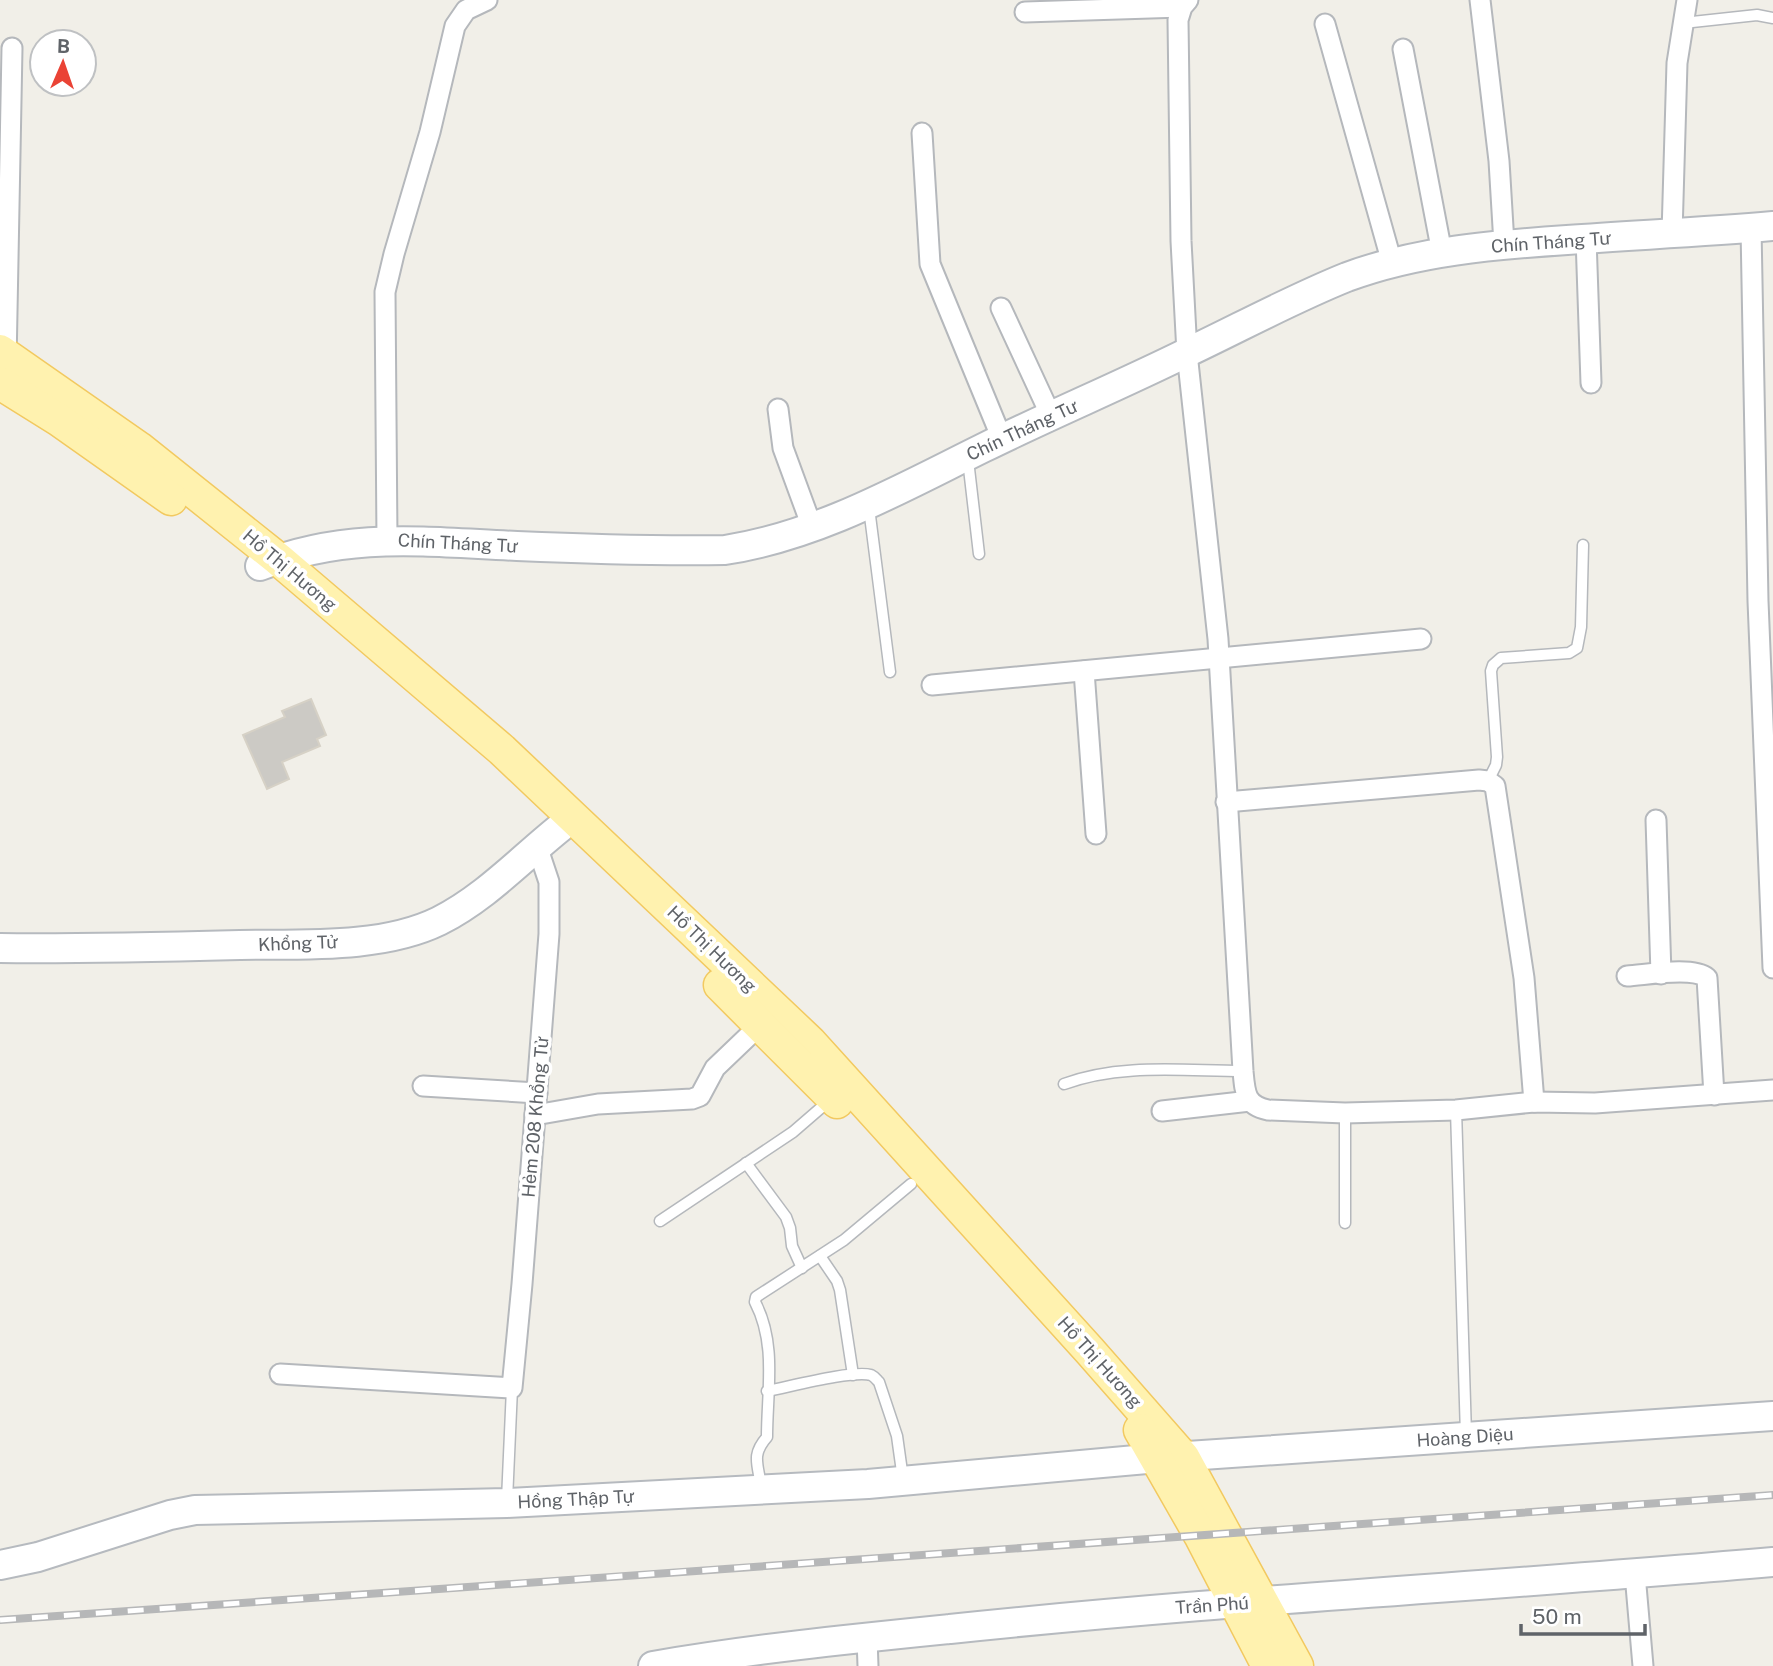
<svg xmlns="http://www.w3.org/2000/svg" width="1773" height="1666" font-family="'Public Sans',sans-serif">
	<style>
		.building { fill: #cccac5; stroke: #d6d1c6; stroke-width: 2 }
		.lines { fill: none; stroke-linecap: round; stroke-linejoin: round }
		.lane-casing { stroke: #b5b8bc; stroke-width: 13 }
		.street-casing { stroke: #b5b8bc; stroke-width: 23 }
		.secondary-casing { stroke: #b6babf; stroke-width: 32 }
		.primary-casing { stroke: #f2c960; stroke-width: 35 }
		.lane { stroke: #fff; stroke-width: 10 }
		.street { stroke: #fff; stroke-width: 19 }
		.secondary { stroke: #fff; stroke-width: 28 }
		.primary { stroke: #fff2af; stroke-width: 32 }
		.rail-casing { stroke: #b6b7b8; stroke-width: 8 }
		.rail { stroke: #fff; stroke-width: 5; stroke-dasharray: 16; stroke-linecap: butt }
		.labels { text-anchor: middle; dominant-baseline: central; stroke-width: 7; stroke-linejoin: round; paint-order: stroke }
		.street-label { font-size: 18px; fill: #5f6368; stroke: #fff }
	</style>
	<rect width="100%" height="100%" fill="#f1efe8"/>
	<path class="building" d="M311 699 326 735 317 739 320 746 282 762 289 779 267 789 243 735 285 717 282 711Z"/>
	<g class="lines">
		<g class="lane-casing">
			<g id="lane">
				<path d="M1683 23 1757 15 1773 18"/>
				<path d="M968 460 979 554"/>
				<path d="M869 508 890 672"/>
				<path d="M1488 781 1496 765 1497 757 1491 671 1493 665 1501 658 1569 653 1577 648 1581 627 1583 545"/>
				<path d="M1064 1084C1120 1063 1184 1071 1243 1071"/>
				<path d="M1456 1110 1466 1435"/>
				<path d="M746 1163 786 1217 790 1228 792 1246 802 1268"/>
				<path d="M660 1221 793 1132 830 1100"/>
				<path d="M1345 1223V1113"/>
				<path d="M820 1256 837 1281 840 1290 853 1375"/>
				<path d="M767 1391C789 1387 852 1370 871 1375 875 1377 876 1379 879 1382L897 1436 903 1479"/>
				<path d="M761 1486C758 1464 751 1455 767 1437 767 1391 777 1344 755 1302L756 1297 844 1240 911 1184"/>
				<path d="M507 1500 512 1388"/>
			</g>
		</g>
		<g class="street-casing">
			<g id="street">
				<path d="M1188 0 1182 7 1178 20 1181 241 1187 353 1218 639 1243 1071C1245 1093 1245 1105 1268 1110L1345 1113 1456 1110 1534 1102 1595 1103 1773 1090"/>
				<path d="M1480 0 1499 161 1504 244"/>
				<path d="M1025 12 1182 7"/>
				<path d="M1325 24 1392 263"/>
				<path d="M1403 49 1442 253"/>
				<path d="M922 133 930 264 1002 439"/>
				<path d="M1751 228 1758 601 1773 968"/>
				<path d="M1672 234 1677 63 1687 0"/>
				<path d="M1586 238 1591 383"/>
				<path d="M1001 308 1051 416"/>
				<path d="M6 364 12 48"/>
				<path d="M778 409 783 448 812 527"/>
				<path d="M387 540 385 292 394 254 430 132 455 26 466 10 487 0"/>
				<path d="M1084 671 1096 834"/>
				<path d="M932 685 1421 639"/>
				<path d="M1226 802 1479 780 1488 781 1495 786 1524 978 1534 1102"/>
				<path d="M1656 820 1661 974"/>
				<path d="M1627 976C1646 975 1693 966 1707 978L1714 1095"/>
				<path d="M423 1086 537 1093"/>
				<path d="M1162 1111 1250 1101"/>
				<path d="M535 1115 598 1104 692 1099 700 1096 715 1068 760 1025"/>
				<path d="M280 1374 512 1388 522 1284 549 934V882L537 846"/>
				<path d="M1635 1574 1643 1666"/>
				<path d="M867 1638 868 1666"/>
			</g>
		</g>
		<g class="secondary-casing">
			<g id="secondary">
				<path d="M260 566C347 531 426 542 517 546 586 549 655 551 725 550 817 536 900 489 983 448 1050 415 1119 386 1186 353 1239 328 1292 299 1347 277 1417 251 1493 245 1567 240 1636 235 1704 232 1773 226"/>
				<path d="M0 948C80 949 160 947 240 945 302 944 382 949 439 921 485 898 521 859 561 827"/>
				<path d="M0 1565 38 1557 170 1515 195 1510 507 1503 868 1484 1158 1458 1773 1416"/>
				<path d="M653 1666C751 1649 851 1639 950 1629 1224 1600 1499 1586 1773 1562"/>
			</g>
		</g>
		<g class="primary-casing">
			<g id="primary">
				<path d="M0 351 139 448 278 559 502 750 810 1042 1089 1350 1183 1457 1297 1666"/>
				<path d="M0 383 59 420 171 499"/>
				<path d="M720 985 837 1102"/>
				<path d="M1140 1430 1200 1535 1268 1666"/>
			</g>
		</g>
		<use href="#lane" class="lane"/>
		<use href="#street" class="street"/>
		<use href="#secondary" class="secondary"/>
		<use href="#primary" class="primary"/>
		<g class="rail-casing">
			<path id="rail" d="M0 1620 1773 1495"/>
		</g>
		<use href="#rail" class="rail"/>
	</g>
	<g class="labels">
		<g class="street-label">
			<text transform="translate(1551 242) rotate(-4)">Chín Tháng Tư</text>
			<text transform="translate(1022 430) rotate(-25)">Chín Tháng Tư</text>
			<text transform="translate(458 543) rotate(3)">Chín Tháng Tư</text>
			<text transform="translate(290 570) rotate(40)">Hồ Thị Hương</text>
			<text transform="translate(298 943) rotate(-2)">Khổng Tử</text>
			<text transform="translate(712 949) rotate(44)">Hồ Thị Hương</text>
			<text transform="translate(535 1117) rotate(-85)">Hẻm 208 Khổng Tử</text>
			<text transform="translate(1100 1362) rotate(48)">Hồ Thị Hương</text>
			<text transform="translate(1465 1437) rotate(-4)">Hoàng Diệu</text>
			<text transform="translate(576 1499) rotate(-3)">Hồng Thập Tự</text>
			<text transform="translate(1212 1605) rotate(-4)">Trần Phú</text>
		</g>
	</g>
	<g transform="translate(63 63) rotate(2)"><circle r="33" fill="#ffffff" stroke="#bfc1c3" stroke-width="2"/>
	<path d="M0-5L12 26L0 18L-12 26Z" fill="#ea4335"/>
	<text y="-10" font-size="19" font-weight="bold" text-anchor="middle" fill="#5f6368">B</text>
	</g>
	<path d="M1521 1624v10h124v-10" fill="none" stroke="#5f6368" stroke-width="3.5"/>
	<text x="1532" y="1624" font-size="21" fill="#5f6368" stroke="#ffffff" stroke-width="5" paint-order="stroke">50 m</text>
</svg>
